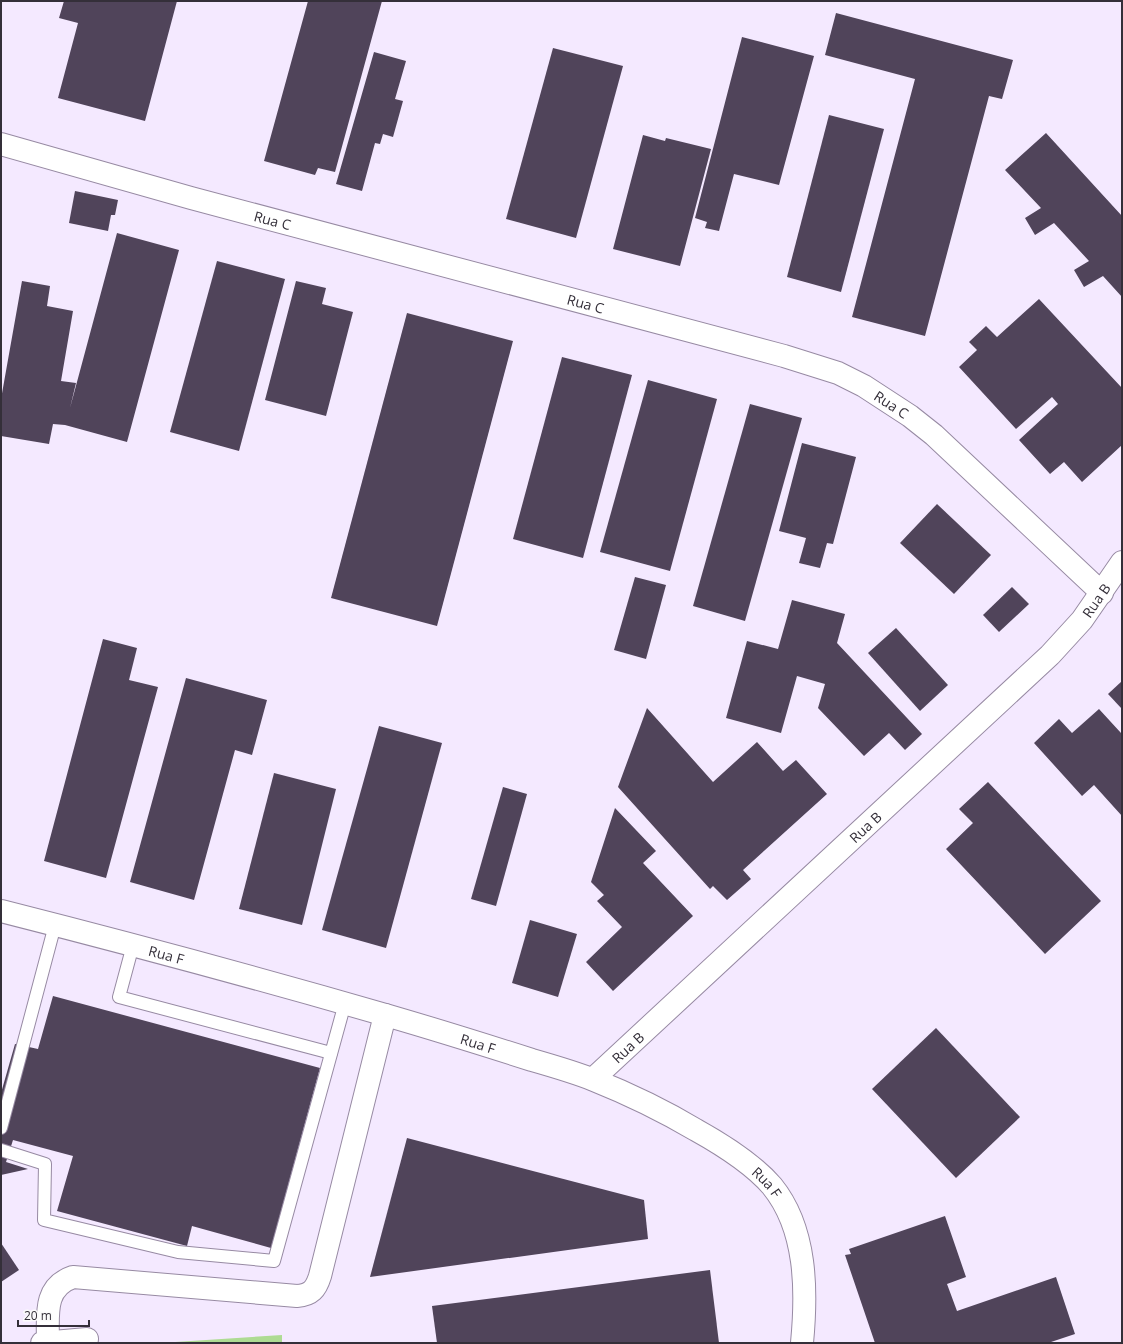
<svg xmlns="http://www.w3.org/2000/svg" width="1123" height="1344" font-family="'Open Sans',sans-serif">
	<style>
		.green { fill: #aedb93 }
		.building { fill: #50445a }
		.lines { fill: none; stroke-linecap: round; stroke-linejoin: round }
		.service-casing { stroke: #978aa3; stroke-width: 14 }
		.minor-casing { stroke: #978aa3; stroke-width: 24 }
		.tertiary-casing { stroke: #978aa3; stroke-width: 24 }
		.service { stroke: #fff; stroke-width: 12 }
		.minor { stroke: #fff; stroke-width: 22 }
		.tertiary { stroke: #fff; stroke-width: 22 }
		.labels { text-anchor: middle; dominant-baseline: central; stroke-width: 4; stroke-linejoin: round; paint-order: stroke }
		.street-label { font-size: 14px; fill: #342f39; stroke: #fbfbfb }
	</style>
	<rect width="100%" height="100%" fill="#f4e9ff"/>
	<path class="green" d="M282 1335V1343H160Z"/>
	<g class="building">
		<path d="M64 1H177L145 121 58 98 78 23 59 18Z"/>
		<path d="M308 1H382L335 172 318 168 315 175 264 161Z"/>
		<path d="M836 13 1013 60 1002 99 989 96 925 336 852 317 915 79 825 55Z"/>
		<path d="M742 37 814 56 779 185 734 174 719 231 705 228 707 222 695 218Z"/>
		<path d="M553 48 623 66 576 238 506 219Z"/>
		<path d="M374 52 406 61 395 99 403 101 393 137 383 134 380 144 375 143 362 191 336 184Z"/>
		<path d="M829 115 884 129 841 292 787 277Z"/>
		<path d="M1046 133 1122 216V297L1103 276 1084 287 1074 270 1089 261 1054 223 1035 235 1025 218 1041 208 1005 170Z"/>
		<path d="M643 135 665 141 666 138 711 149 680 266 613 249Z"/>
		<path d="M75 191 118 200 115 215H111L108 231 69 223Z"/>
		<path d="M117 233 179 250 127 442 65 425 53 424 49 444 1 436 2 412H1V399L22 281 50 286 47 306 73 311 61 381 76 383 70 408Z"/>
		<path d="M217 261 285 279 239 451 170 432Z"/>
		<path d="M296 281 326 288 322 304 353 312 326 416 265 400Z"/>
		<path d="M1039 299 1122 388V445L1082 482 1064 462 1050 474 1019 440 1058 404 1052 397 1016 429 959 367 977 350 969 342 986 326 997 337Z"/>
		<path d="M407 313 513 341 437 626 331 598Z"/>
		<path d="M562 357 632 375 583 558 513 539Z"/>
		<path d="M648 380 717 399 670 571 600 552Z"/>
		<path d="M750 404 802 418 745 621 693 606Z"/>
		<path d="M802 443 856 457 833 544 827 543 820 568 799 563 806 538 779 531Z"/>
		<path d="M937 504 991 555 954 594 900 543Z"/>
		<path d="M635 577 666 585 646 659 614 650Z"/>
		<path d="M1012 587 1029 604 999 632 983 615Z"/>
		<path d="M792 600 845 614 837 643 922 734 905 750 889 733 864 756 818 708 825 684 797 676 781 733 726 718 747 641 778 649Z"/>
		<path d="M896 628 948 685 920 711 868 653Z"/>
		<path d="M103 639 137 648 129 680 158 687 106 878 44 861Z"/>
		<path d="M186 678 267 700 252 755 235 750 194 900 130 882Z"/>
		<path d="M1122 681V709L1108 694Z"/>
		<path d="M647 708 713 782 757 742 783 771 796 760 827 794 743 870 751 879 727 900 713 886 710 889 618 787Z"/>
		<path d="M1099 709 1121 733 1122 732V816L1094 785 1082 796 1034 743 1059 719 1072 733Z"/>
		<path d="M379 726 442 743 386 948 322 930Z"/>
		<path d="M274 773 336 789 302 925 239 909Z"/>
		<path d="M988 782 1101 901 1045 954 946 849 973 823 959 809Z"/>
		<path d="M503 787 527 794 496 906 471 899Z"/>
		<path d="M615 808 656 851 643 863 693 916 613 991 586 962 622 927 597 901 604 895 591 882Z"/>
		<path d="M530 920 577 934 558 997 512 983Z"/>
		<path d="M53 996 320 1068 271 1248 192 1226 187 1246 57 1211 73 1156 13 1140 6 1162 28 1169 1 1175V1093L15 1044 38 1049Z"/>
		<path d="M936 1028 1020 1117 956 1178 872 1089Z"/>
		<path d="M407 1138 644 1200 648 1239 370 1277Z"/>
		<path d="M945 1216 966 1277 947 1284 957 1311 1056 1277 1075 1334 1048 1343H875L845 1255 851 1254 849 1249Z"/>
		<path d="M1 1243 19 1270 1 1282Z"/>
		<path d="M710 1270 719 1343H437L432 1306Z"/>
	</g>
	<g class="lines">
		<g class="service-casing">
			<g id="service">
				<path d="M133 945 119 997 331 1053"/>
				<path d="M1 1128 55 925"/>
				<path d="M1 1150 45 1164 44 1220 178 1252 274 1261 345 1003"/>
			</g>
		</g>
		<g class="minor-casing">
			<g id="minor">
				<path id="s1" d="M1 144 191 198 784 356 838 373 864 386 910 416 934 435 1102 593"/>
				<path id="s2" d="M593 1079 1050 655 1082 620 1122 562"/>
				<path d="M42 1343 87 1339"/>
				<path d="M48 1343C48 1316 43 1287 73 1277L297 1296C311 1295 316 1289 320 1276L385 1015"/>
			</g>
		</g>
		<g class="tertiary-casing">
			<g id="tertiary">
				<path id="s3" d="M1 911C131 944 261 979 389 1016 437 1030 485 1045 532 1060 553 1066 574 1072 594 1080 629 1094 664 1111 696 1130 723 1145 752 1163 772 1186 807 1229 807 1291 802 1343"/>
			</g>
		</g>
		<use href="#service" class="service"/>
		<use href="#minor" class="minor"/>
		<use href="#tertiary" class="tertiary"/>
	</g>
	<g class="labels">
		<g class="street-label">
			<text stroke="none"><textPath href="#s1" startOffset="282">Rua C</textPath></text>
			<text stroke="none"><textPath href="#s1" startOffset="606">Rua C</textPath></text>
			<text stroke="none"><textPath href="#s1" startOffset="930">Rua C</textPath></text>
			<text stroke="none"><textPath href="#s2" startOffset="695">Rua B</textPath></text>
			<text stroke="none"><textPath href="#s2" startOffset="371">Rua B</textPath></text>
			<text stroke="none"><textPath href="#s3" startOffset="171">Rua F</textPath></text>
			<text stroke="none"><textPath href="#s3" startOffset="495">Rua F</textPath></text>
			<text stroke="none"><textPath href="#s2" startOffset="47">Rua B</textPath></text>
			<text stroke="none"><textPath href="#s3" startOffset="819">Rua F</textPath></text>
		</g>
	</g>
	<rect width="1123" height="1344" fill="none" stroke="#342f39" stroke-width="4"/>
	<path d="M18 1320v6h71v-6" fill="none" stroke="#342f39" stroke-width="2"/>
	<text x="24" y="1320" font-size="12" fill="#342f39" stroke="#fbfbfb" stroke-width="3" paint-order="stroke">20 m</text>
</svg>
